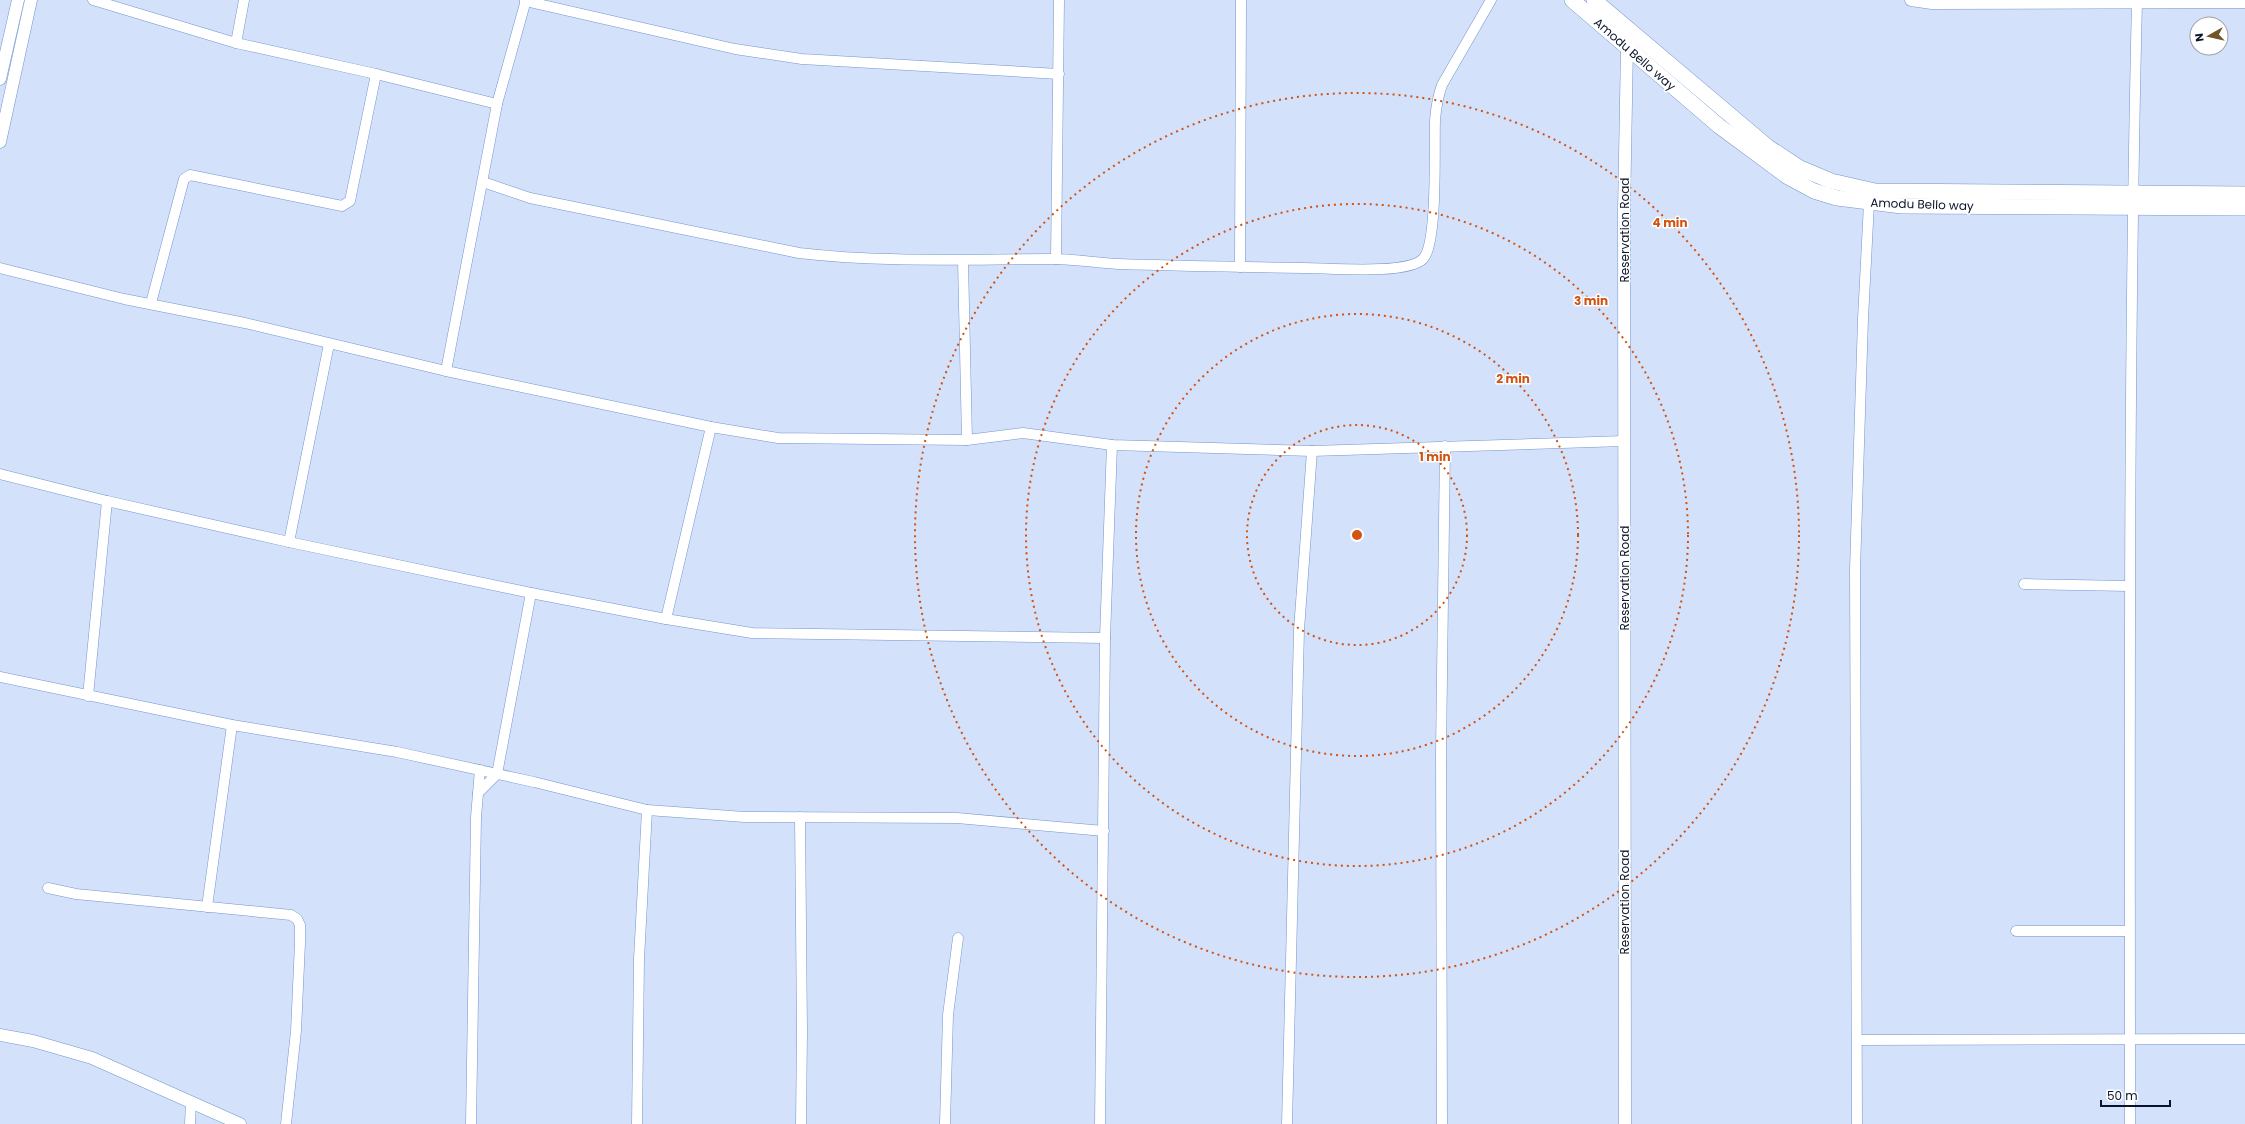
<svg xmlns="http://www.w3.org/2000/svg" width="2245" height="1124" font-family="Poppins,sans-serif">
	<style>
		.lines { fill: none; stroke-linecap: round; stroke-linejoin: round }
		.minor-casing { stroke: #7395cd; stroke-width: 11 }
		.tertiary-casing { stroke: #7395cd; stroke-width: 13 }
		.primary-casing { stroke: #7395cd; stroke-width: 16 }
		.minor { stroke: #fff; stroke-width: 10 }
		.tertiary { stroke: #fff; stroke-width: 12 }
		.primary { stroke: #fff; stroke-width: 15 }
		.ring { fill: none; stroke: #d2520f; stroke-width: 2; stroke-dasharray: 2 4 }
		.labels { text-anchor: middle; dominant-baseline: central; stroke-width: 3; stroke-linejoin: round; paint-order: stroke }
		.street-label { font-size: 12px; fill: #09152a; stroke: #fff }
		.centre { fill: #d2520f; stroke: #fff; stroke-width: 2 }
		.ring-label { font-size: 12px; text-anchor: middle; font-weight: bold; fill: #d2520f; stroke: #fff; stroke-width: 3; stroke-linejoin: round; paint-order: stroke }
	</style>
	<rect width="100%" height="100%" fill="#d3e2fa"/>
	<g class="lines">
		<g class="minor-casing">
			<g id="minor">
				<path d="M93 0 236 43 376 74 497 104"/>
				<path d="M525 1 735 49 802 59 1059 74"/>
				<path d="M236 43 244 0"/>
				<path d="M483 182 530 198 799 253C884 263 969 259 1054 259 1075 259 1097 263 1118 264 1180 266 1242 267 1304 268 1329 268 1407 275 1423 259 1438 244 1434 146 1435 120 1436 108 1438 96 1442 85L1491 0"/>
				<path d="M1056 259 1059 0"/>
				<path d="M963 261 967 440"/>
				<path d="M1240 267 1241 0"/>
				<path d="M0 268 124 299 245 323 446 371 711 427 778 438 967 440 1023 433 1112 445 1312 451 1624 441"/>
				<path d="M151 303 184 179 190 175 342 206 350 201 376 74"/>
				<path d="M446 371 497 104 526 0"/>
				<path d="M0 474 107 501 289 542 531 593 666 619 752 633 1105 638"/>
				<path d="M289 542 329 344"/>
				<path d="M2024 584 2129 586"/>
				<path d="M666 619 711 427"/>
				<path d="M0 677 232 725 397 752 534 782 647 810 745 817 957 818 1104 831"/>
				<path d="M88 696 107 501"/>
				<path d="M478 793 497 774 531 593"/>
				<path d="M800 817 802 1032 801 1124"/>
				<path d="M48 888 76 894 291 915 297 919 300 925V943L296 1031 286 1124"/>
				<path d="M207 907 232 725"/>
				<path d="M2016 931H2129"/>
				<path d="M1857 1040 2245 1039"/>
				<path d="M190 1124 191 1102"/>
				<path d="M471 1124 476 817 480 770"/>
				<path d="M637 1124 639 959 647 810"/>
				<path d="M945 1124 948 1015 958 938"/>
				<path d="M1100 1124 1105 638 1112 445"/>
				<path d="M1287 1124 1299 630 1312 451"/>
				<path d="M1442 1124 1441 752 1445 446"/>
				<path d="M1857 1124 1855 570 1863 319 1869 203"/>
				<path d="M2130 1124C2130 750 2128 376 2137 1"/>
			</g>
		</g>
		<g class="tertiary-casing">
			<g id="tertiary">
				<path d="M1911 0 1932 3 2245 2"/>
				<path d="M0 79 18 0"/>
				<path d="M0 142 31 0"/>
				<path d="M0 1035 33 1041 92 1058 240 1124"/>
				<path d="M1625 1124 1624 212 1627 46 1629 42"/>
			</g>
		</g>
		<g class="primary-casing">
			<g id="primary">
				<path d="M1572 0 1719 126 1788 177 1814 191 1837 198 1902 206 2245 208"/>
				<path d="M1594 0 1768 147 1800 168 1831 181 1875 191 2245 194"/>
			</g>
		</g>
		<use href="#minor" class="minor"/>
		<use href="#tertiary" class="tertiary"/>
		<use href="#primary" class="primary"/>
	</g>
	<g class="ring">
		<circle cx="1357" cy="535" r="110"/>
		<circle cx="1357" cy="535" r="221"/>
		<circle cx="1357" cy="535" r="331"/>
		<circle cx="1357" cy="535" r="442"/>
	</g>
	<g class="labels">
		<g class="street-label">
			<text transform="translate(1635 54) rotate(41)">Amodu Bello way</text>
			<text transform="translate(1922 204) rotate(2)">Amodu Bello way</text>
			<text transform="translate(1624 230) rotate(-90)">Reservation Road</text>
			<text transform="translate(1624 578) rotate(-90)">Reservation Road</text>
			<text transform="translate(1624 902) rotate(-90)">Reservation Road</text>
		</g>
	</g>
	<circle cx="1357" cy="535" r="6" class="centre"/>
	<g class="ring-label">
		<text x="1670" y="227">4 min</text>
		<text x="1591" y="305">3 min</text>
		<text x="1513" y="383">2 min</text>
		<text x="1435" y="461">1 min</text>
	</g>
	<g transform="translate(2209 36) rotate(262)"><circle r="19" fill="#ffffff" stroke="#9da1aa"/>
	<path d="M0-3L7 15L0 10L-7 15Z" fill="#6f5527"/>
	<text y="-6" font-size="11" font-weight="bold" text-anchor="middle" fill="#09152a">N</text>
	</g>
	<path d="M2101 1100v6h69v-6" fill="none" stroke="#09152a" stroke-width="2"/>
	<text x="2107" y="1100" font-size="12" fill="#09152a" stroke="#ffffff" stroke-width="3" paint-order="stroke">50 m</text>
</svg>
